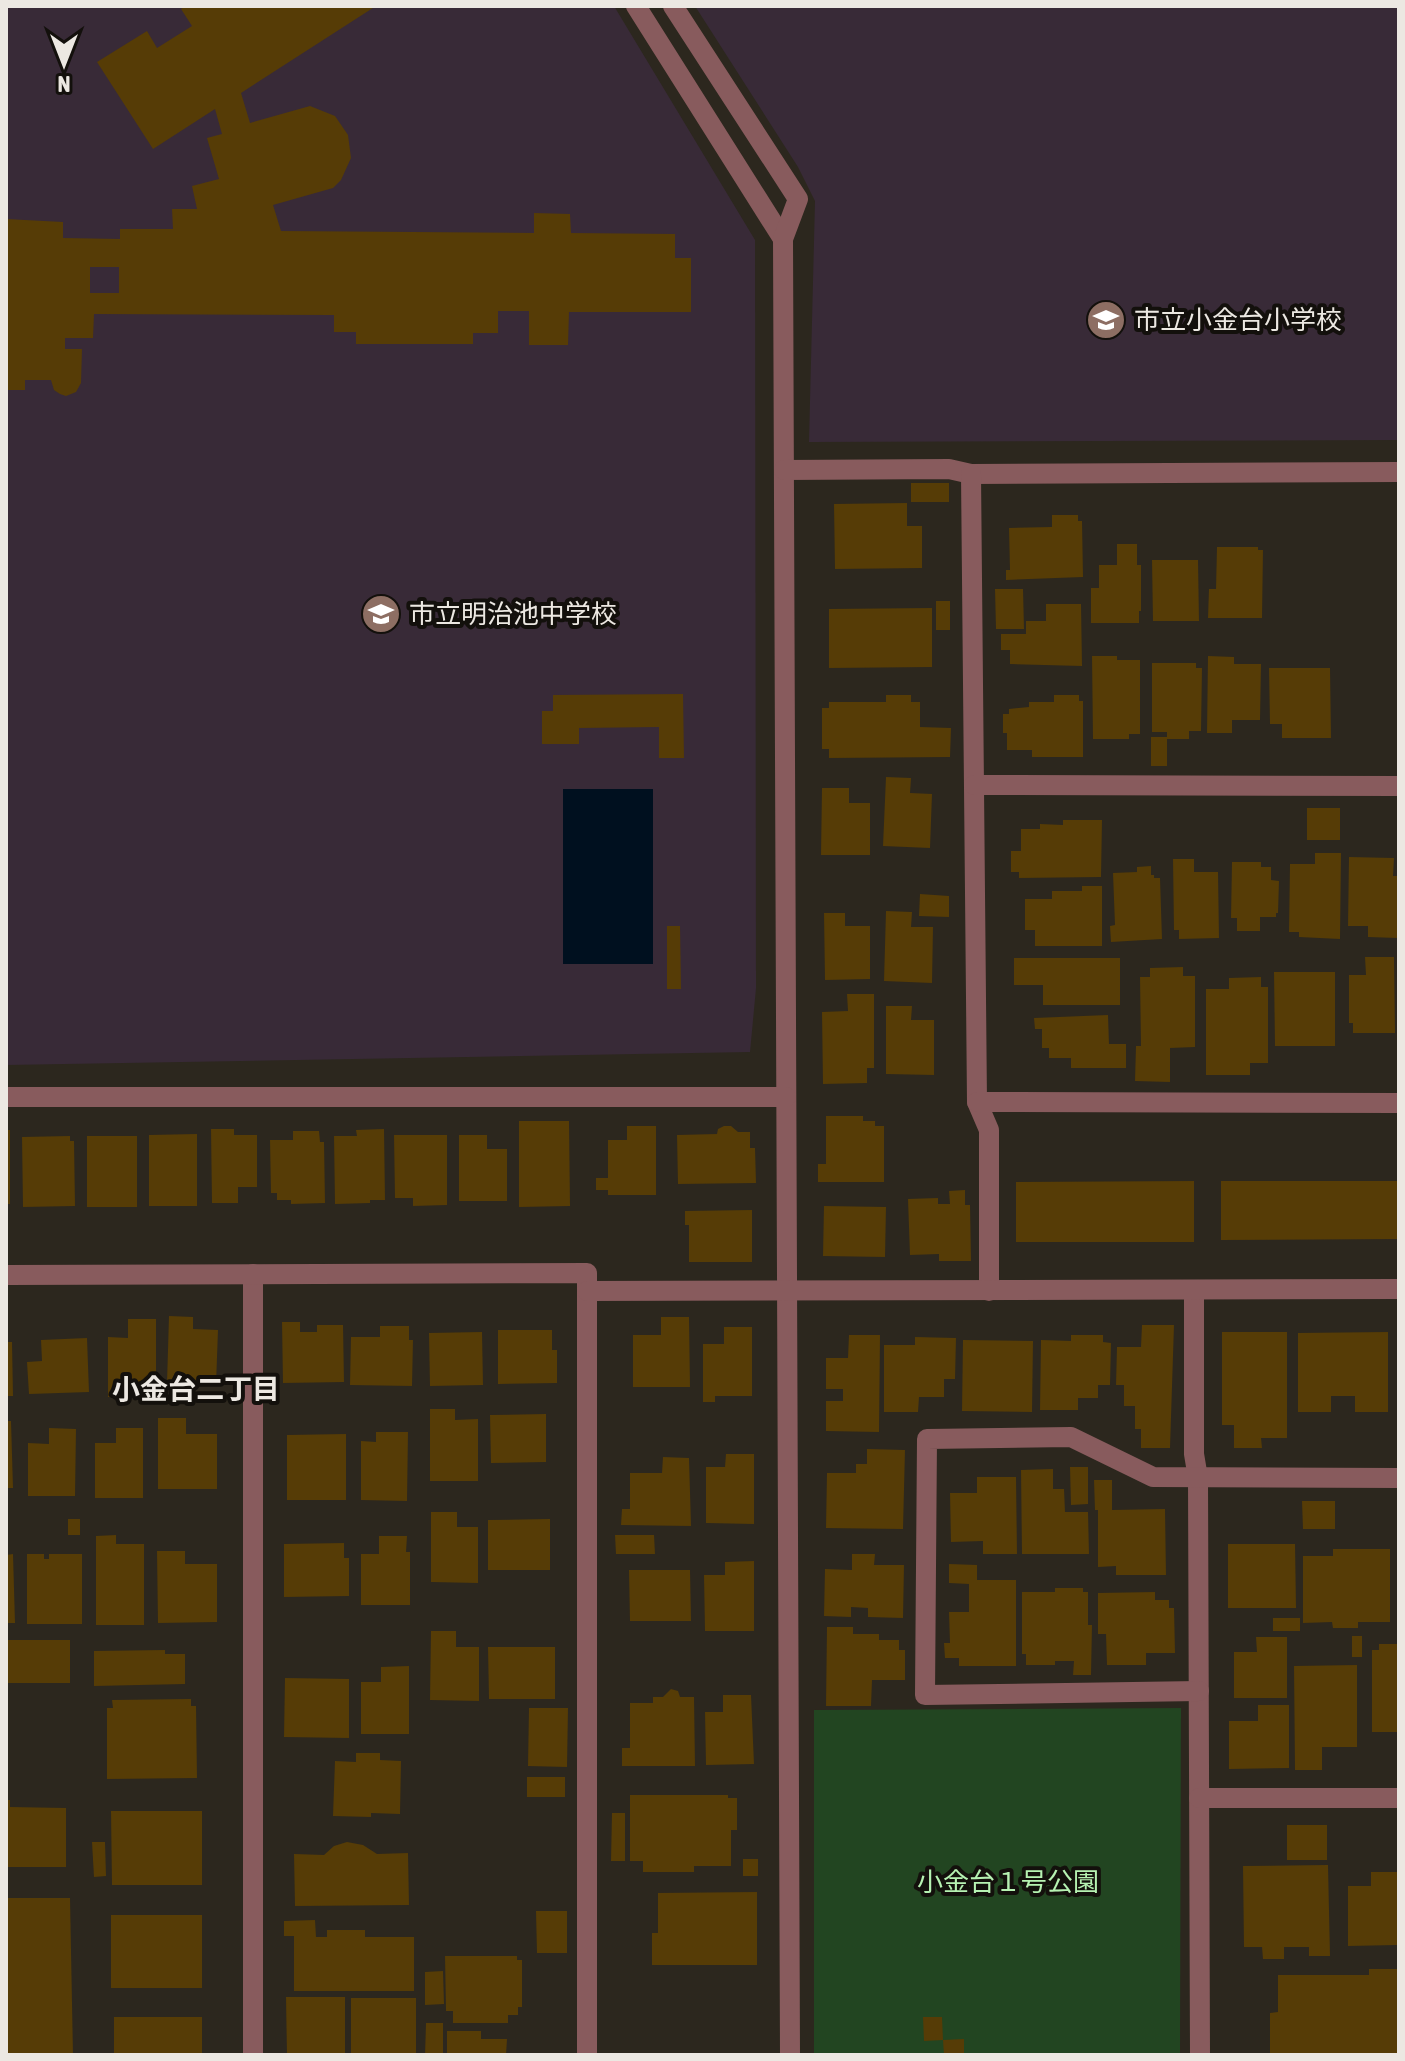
<svg xmlns="http://www.w3.org/2000/svg" width="1405" height="2061" font-family="'Asap Condensed','Noto Sans JP',sans-serif">
	<style>
		.education { fill: #382a37 }
		.green { fill: #224521 }
		.water { fill: #00101f }
		.building { fill: #563c06; fill-rule: evenodd }
		.lines { fill: none; stroke-linecap: round; stroke-linejoin: round }
		.minor { stroke: #885b5d; stroke-width: 20 }
		.labels { text-anchor: middle; dominant-baseline: central; stroke-width: 8; stroke-linejoin: round; paint-order: stroke }
		.poi-label { font-size: 26px; fill: #ece8e2; stroke: #13100c; text-anchor: start }
		.park-label { font-size: 26px; fill: #b6f2b2; stroke: #13100c }
		.neighbourhood-label { font-size: 28px; font-weight: bold; fill: #ece8e2; stroke: #13100c }
	</style>
	<rect width="100%" height="100%" fill="#2c271e"/>
	<g class="education">
		<path d="M6 6H614L755 240 756 988 750 1052 6 1065Z"/>
		<path d="M695 6H1399V440L809 442 815 201 798 167Z"/>
	</g>
	<path class="green" d="M1181 1708 1180 2055H814V1710Z"/>
	<rect class="water" x="563" y="789" width="90" height="175"/>
	<g class="building">
		<path d="M185 6H376L241 93 250 123 310 106 335 116 348 135 351 158 341 180 333 188 273 205 281 231 534 233V213L570 214 571 233 675 234V258H691V312H569L568 345H529V311H498V333H473V344H356V332H334V315L94 314 93 338H65V349H82L81 383 76 392 66 396 60 394 54 390 51 380H25V390H6V219L63 222V238L120 239V229H173L172 209H197L192 186 219 179 207 138 222 134 215 109 153 149 97 62 147 31 157 48 192 26 181 9ZM90 267H119V293H90Z"/>
		<rect x="911" y="483" width="38" height="19"/>
		<path d="M907 503V526H922V568L835 569 834 504Z"/>
		<path d="M1052 515H1078V521H1082L1083 577 1006 580V570H1010L1009 528 1052 527Z"/>
		<path d="M1117 544H1137V565H1141V611H1139V623H1091V588H1099V565H1117Z"/>
		<path d="M1217 547H1258V550H1263L1262 618H1208L1209 589H1216Z"/>
		<path d="M1152 560H1198L1199 621H1153Z"/>
		<path d="M995 589H1023L1024 629H996Z"/>
		<rect x="936" y="601" width="14" height="29"/>
		<path d="M1046 604H1081L1082 666 1010 664V650H1001V634H1026V621H1046Z"/>
		<path d="M932 608V667L829 668V609Z"/>
		<path d="M1092 656H1117V660H1140V734H1129V739H1093Z"/>
		<path d="M1208 656 1234 657V664H1261L1260 720H1232V733H1207Z"/>
		<path d="M1152 663H1196V668H1202L1201 731H1189V739H1167V732H1152Z"/>
		<path d="M1269 668H1330L1331 738H1282V724H1270Z"/>
		<path d="M683 694 684 758H659V727L579 728V744H542V711H553V695Z"/>
		<path d="M886 695H911V702H920V727L951 728 950 757 829 758V749H822V708H829V702H886Z"/>
		<path d="M1054 695H1079V701H1083V757H1032V750H1007V733H1003V714H1009V709L1029 707V702H1054Z"/>
		<rect x="1151" y="737" width="16" height="29"/>
		<path d="M886 777 911 778 910 793 932 794 930 848 883 846Z"/>
		<path d="M822 788H849V803H870V855H821Z"/>
		<rect x="1307" y="808" width="33" height="32"/>
		<path d="M1063 820H1102L1101 877 1019 878V872H1011V851H1021V829H1040V824L1063 825Z"/>
		<path d="M1315 853H1341L1340 939 1299 937V932H1289L1290 864H1315Z"/>
		<path d="M1349 857 1394 858 1393 876H1399L1398 938 1368 937V926H1348Z"/>
		<path d="M1173 859H1194V872H1218L1219 938 1179 939V930H1174Z"/>
		<path d="M1232 862H1261V867H1271V880L1279 881 1278 913H1276V917H1260V931H1237V918H1231Z"/>
		<path d="M1151 866V875H1154V878H1160L1162 939 1111 942 1110 926 1115 925 1113 873 1137 872V867Z"/>
		<path d="M1082 886H1102V946H1035V930H1025V899H1052V891H1082Z"/>
		<path d="M920 894 949 896V917L919 916Z"/>
		<path d="M886 911 912 912 911 927H933L932 983 884 981Z"/>
		<path d="M824 913H845V926H870V979L825 980Z"/>
		<path d="M667 926H680L681 989H667Z"/>
		<path d="M1365 957H1394L1395 1033H1353V1023H1349V975H1366Z"/>
		<path d="M1014 958H1120V1005H1043V985H1014Z"/>
		<path d="M1183 967V976H1195V1047L1170 1048V1082L1135 1081 1136 1046H1141L1140 977H1150V968Z"/>
		<path d="M1274 972H1335V1046H1275Z"/>
		<path d="M1261 977V987H1268V1063H1250V1075H1206V989H1229V978Z"/>
		<path d="M847 994H874V1068H867V1083L823 1084 822 1012 848 1011Z"/>
		<path d="M886 1006H912L911 1020H934V1075L886 1074Z"/>
		<path d="M1108 1015 1109 1044H1126V1068H1071V1058H1049V1048H1042V1029H1035L1034 1018Z"/>
		<path d="M826 1116H863V1121H875V1126H884V1182H818V1164H826Z"/>
		<path d="M519 1121H569L570 1206 519 1207Z"/>
		<path d="M627 1126H656V1195H608V1190H596V1178H608V1140H627Z"/>
		<path d="M724 1126H731L738 1132H750V1148H755L756 1183 678 1184 677 1135 717 1134 718 1129Z"/>
		<path d="M211 1129H234V1135H257V1187H238V1203H212Z"/>
		<path d="M384 1129 385 1200H370V1203L335 1204 334 1136H357L356 1130Z"/>
		<rect x="6" y="1130" width="4" height="74"/>
		<path d="M293 1131H319L320 1142H324L325 1203 291 1204V1200H277V1193H271L270 1140H293Z"/>
		<path d="M197 1134V1206H149V1135Z"/>
		<path d="M394 1135H447V1205L413 1206V1198H395Z"/>
		<path d="M459 1135H487V1149H507V1201H459Z"/>
		<path d="M70 1136V1141H74L75 1206 23 1207 22 1137Z"/>
		<rect x="87" y="1136" width="50" height="71"/>
		<path d="M1194 1181V1242H1016V1182Z"/>
		<path d="M1221 1181H1399V1239L1221 1240Z"/>
		<path d="M965 1190V1205H970L971 1261H939V1254L910 1255 908 1199 938 1198V1204H950L949 1191Z"/>
		<path d="M824 1206 886 1207 885 1257 823 1256Z"/>
		<path d="M752 1210V1262H689V1225H685V1211Z"/>
		<path d="M169 1316 193 1317V1329L218 1330 216 1385 167 1383Z"/>
		<path d="M661 1317H689L690 1387H633V1335H661Z"/>
		<path d="M128 1319H156V1397H108V1337L128 1338Z"/>
		<path d="M282 1322H300V1332H317V1325H343L344 1382 283 1383Z"/>
		<path d="M1142 1325H1174L1170 1448H1141V1429H1135V1406H1124V1385H1116L1117 1347H1141Z"/>
		<path d="M380 1326H409V1340H413L412 1386 350 1385 351 1337H380Z"/>
		<path d="M724 1327H752V1396H715V1402H703V1344H724Z"/>
		<path d="M498 1330H552V1350H557V1383L498 1384Z"/>
		<path d="M482 1332 483 1385 430 1386 429 1333Z"/>
		<path d="M1222 1332H1287V1438H1261L1262 1448H1234V1425H1222Z"/>
		<path d="M1388 1332V1412H1355V1396H1331V1412H1298V1333Z"/>
		<path d="M849 1335H880L879 1432 826 1431V1401H843V1389H826V1358H848Z"/>
		<path d="M1071 1335H1103V1342L1111 1343 1110 1385H1098V1398H1078V1410H1040L1041 1340 1071 1341Z"/>
		<path d="M915 1337 956 1338 955 1379H944V1397H919L918 1412H884V1345H915Z"/>
		<path d="M87 1338 89 1392 29 1394 27 1362 42 1361 41 1340Z"/>
		<path d="M963 1340 1033 1341 1032 1412 962 1411Z"/>
		<path d="M6 1342H12L13 1396H6Z"/>
		<path d="M430 1409H455V1420L478 1419V1481H430Z"/>
		<path d="M546 1414V1462L491 1463 490 1415Z"/>
		<path d="M158 1418H186V1434H217V1489H158Z"/>
		<path d="M6 1421H11L13 1488H6Z"/>
		<path d="M49 1428 76 1429 75 1496H28V1443L49 1444Z"/>
		<path d="M116 1428H143V1498H95V1443H116Z"/>
		<path d="M376 1432H408L407 1501 361 1500V1441L376 1442Z"/>
		<path d="M346 1434V1500H287V1435Z"/>
		<path d="M867 1449 905 1450 903 1529 826 1528 827 1473H856V1464H867Z"/>
		<path d="M726 1454H754V1524L706 1523V1467H725Z"/>
		<path d="M663 1457 689 1458 691 1526 621 1525 622 1509H630V1473H662Z"/>
		<path d="M1070 1467H1088V1504L1071 1505Z"/>
		<path d="M1053 1469V1489H1064L1065 1512H1088L1089 1554H1022L1021 1470Z"/>
		<path d="M977 1477H1016L1017 1554H983V1541L951 1542 950 1493H977Z"/>
		<path d="M1094 1480H1112V1510L1165 1509 1166 1575H1116V1566L1098 1567V1510H1095Z"/>
		<path d="M1302 1501H1335V1529H1303Z"/>
		<path d="M431 1512H457V1527H478V1583L431 1582Z"/>
		<rect x="68" y="1519" width="12" height="16"/>
		<path d="M550 1519V1570H488V1520Z"/>
		<path d="M116 1535V1544H144V1625H96V1536Z"/>
		<path d="M615 1535H654L655 1554H616Z"/>
		<path d="M379 1536H407L406 1552H410V1605H361V1554H379Z"/>
		<path d="M344 1543V1558H349V1596L284 1597V1544Z"/>
		<path d="M1228 1544H1295L1296 1608H1228Z"/>
		<path d="M1333 1549H1390V1622H1358V1628H1333L1332 1622 1303 1623V1556H1333Z"/>
		<path d="M157 1551H185V1564H217V1622L158 1623Z"/>
		<path d="M13 1554 15 1623H6V1555Z"/>
		<path d="M27 1554H44V1559H49V1554H82V1624H27Z"/>
		<path d="M852 1554H875L874 1565H904L903 1618 868 1617V1608L851 1607V1617L824 1616 825 1569 852 1570Z"/>
		<path d="M754 1561V1631H705L704 1575H725V1562Z"/>
		<path d="M949 1564 977 1565V1580H1016V1666H959V1658H945L944 1643H950L949 1612H969V1584L949 1583Z"/>
		<path d="M629 1570H690L691 1621H630Z"/>
		<path d="M1055 1588H1083V1592H1088V1625H1092L1091 1675H1073L1074 1661H1055V1665H1026V1654H1022V1592H1055Z"/>
		<path d="M1155 1592V1600H1169V1608H1174L1175 1653H1146V1665H1107L1106 1634H1098V1593Z"/>
		<rect x="1273" y="1618" width="27" height="13"/>
		<path d="M827 1627H853V1634H879V1640H899V1650H905V1680H872L871 1706H826Z"/>
		<path d="M431 1631H456V1647H479V1701L430 1700Z"/>
		<rect x="1352" y="1636" width="10" height="21"/>
		<path d="M1256 1637H1287V1698H1234V1652H1257Z"/>
		<rect x="6" y="1640" width="64" height="43"/>
		<path d="M1379 1644H1399V1732H1372V1650H1379Z"/>
		<path d="M488 1647H555V1699H489Z"/>
		<path d="M165 1650V1654H185V1684L94 1686V1651Z"/>
		<path d="M1357 1665V1747H1322V1770H1295L1294 1666Z"/>
		<path d="M409 1666V1734H361V1682H381V1667Z"/>
		<path d="M285 1678 349 1679V1738L284 1737Z"/>
		<path d="M671 1689 678 1691 680 1697H694L695 1766H622V1748H630V1703H653V1697H663Z"/>
		<path d="M723 1695H751L754 1764 706 1765 705 1712H723Z"/>
		<path d="M191 1699V1706H196L197 1778 107 1779V1708H113L112 1700Z"/>
		<path d="M1258 1705H1289V1768L1229 1769V1721H1258Z"/>
		<path d="M529 1708H568L567 1767 528 1766Z"/>
		<path d="M356 1753H380V1760L401 1761 400 1814 371 1813V1817L333 1816 335 1761 356 1762Z"/>
		<rect x="527" y="1777" width="38" height="20"/>
		<path d="M630 1795H728V1798H737V1830H731V1866H694V1872H643V1861H630Z"/>
		<path d="M6 1800H10V1807L66 1808V1867H6Z"/>
		<path d="M111 1811H202V1885H112Z"/>
		<path d="M612 1813H625V1861H611Z"/>
		<rect x="1287" y="1825" width="40" height="35"/>
		<path d="M92 1842H105L106 1876 94 1877Z"/>
		<path d="M347 1842 363 1845 377 1854 408 1853 409 1905 295 1906 294 1854 324 1855 334 1846Z"/>
		<rect x="743" y="1859" width="15" height="17"/>
		<path d="M1328 1865 1330 1956H1309V1947H1284V1959H1263L1262 1947H1244L1243 1866Z"/>
		<path d="M1371 1872H1399V1940H1397V1945L1348 1946V1886H1371Z"/>
		<path d="M757 1892V1965H652V1933H658V1893Z"/>
		<path d="M6 1898H70L73 2055H6Z"/>
		<path d="M536 1911H567V1953H537Z"/>
		<rect x="111" y="1915" width="91" height="73"/>
		<path d="M315 1920 316 1937H327V1930H365V1937H414V1991H294V1936H284V1921Z"/>
		<path d="M445 1956H517V1960H522V2007H518V2015H508V2023H453V2011H446Z"/>
		<path d="M1369 1969H1399V2055H1270V2013L1278 2012V1975H1369Z"/>
		<path d="M443 1971 444 2004 425 2005V1972Z"/>
		<path d="M286 1997H345V2055H287Z"/>
		<rect x="351" y="1998" width="65" height="57"/>
		<rect x="114" y="2017" width="88" height="38"/>
		<path d="M923 2017H942L943 2040 924 2041Z"/>
		<path d="M426 2023H443V2055H425Z"/>
		<path d="M447 2031H481V2039H507L506 2055H447Z"/>
		<path d="M964 2039V2055H944L943 2040Z"/>
	</g>
	<g class="lines">
		<g class="minor">
			<path d="M636 6 783 239"/>
			<path d="M673 6 798 199 783 239 790 2055"/>
			<path d="M784 470 949 469 971 474 1399 472"/>
			<path d="M971 474 977 1102 989 1130V1291"/>
			<path d="M974 785 1399 786"/>
			<path d="M6 1097H786"/>
			<path d="M977 1102 1399 1103"/>
			<path d="M253 1274V2055"/>
			<path d="M6 1275 587 1273V2055"/>
			<path d="M1194 1290V1454L1198 1478 1200 2055"/>
			<path d="M587 1291 1399 1289"/>
			<path d="M1199 1691 925 1695 927 1439 1071 1437 1153 1477 1399 1478"/>
			<path d="M1199 1798H1399"/>
		</g>
	</g>
	<defs>
		<g id="school-disc" transform="scale(2)"><circle r="9.5" fill="#8d6e63" stroke="#13100c"/><path d="M0-5L7-2L0 1L-7-2ZM-4 1L0 2.5L4 1V4Q0 6-4 4Z" fill="#fff"/></g>
	</defs>
	<g fill-rule="evenodd">
		<use href="#school-disc" x="1106" y="320"/>
		<use href="#school-disc" x="381" y="614"/>
	</g>
	<g class="labels">
		<g class="poi-label">
			<text x="1134" y="320">市立小金台小学校</text>
			<text x="409" y="614">市立明治池中学校</text>
		</g>
		<g class="park-label">
			<text x="1008" y="1882">小金台１号公園</text>
		</g>
		<g class="neighbourhood-label">
			<text x="196" y="1389">小金台二丁目</text>
		</g>
	</g>
	<rect width="1405" height="2061" fill="none" stroke="#ece8e2" stroke-width="16"/>
	<g transform="translate(64 64) rotate(180)" stroke="#13100c" stroke-width="6" paint-order="stroke">
	<path d="M0-6L14 30L0 20L-14 30Z" fill="#ece8e2"/>
	<text y="-12" font-size="22" font-weight="bold" text-anchor="middle" fill="#ece8e2">N</text>
	</g>
</svg>
